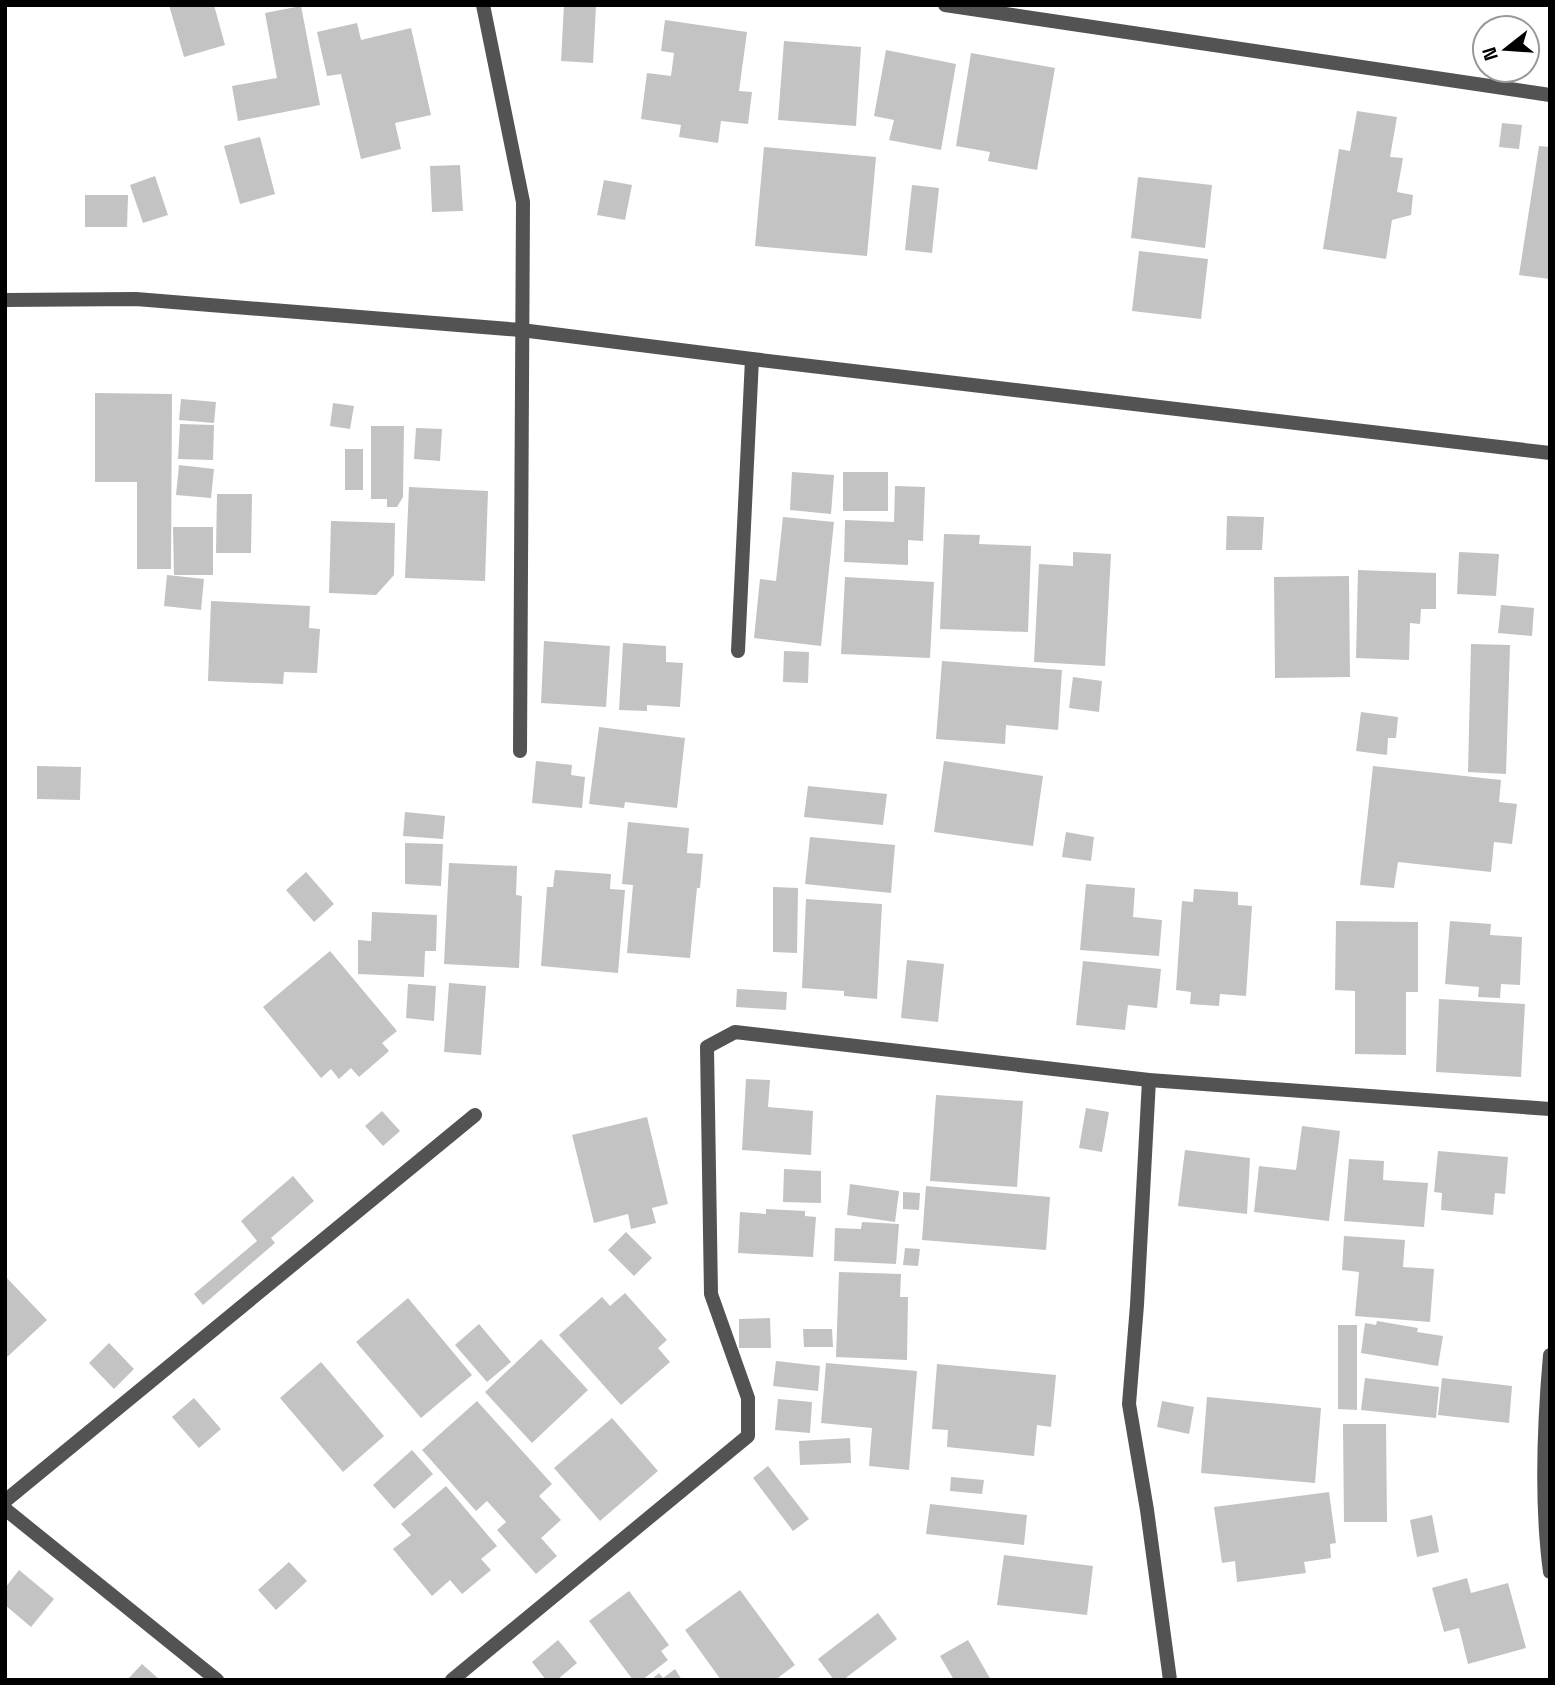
<svg xmlns="http://www.w3.org/2000/svg" width="1555" height="1685" font-family="'Space Grotesk',sans-serif">
	<style>
		.building { fill: #c3c3c3 }
		.lines { fill: none; stroke-linecap: round; stroke-linejoin: round }
		.minor { stroke: #535353; stroke-width: 14 }
	</style>
	<rect width="100%" height="100%" fill="#fff"/>
	<g class="building">
		<path d="M169 5H214L225 45 184 57Z"/>
		<path d="M564 5 596 6 593 63 561 61Z"/>
		<path d="M301 6 320 105 238 121 232 86 277 78 265 13Z"/>
		<path d="M665 20 747 32 739 91 752 92 748 124 721 121 718 143 679 137 681 125 641 119 647 73 671 76 674 53 661 51Z"/>
		<path d="M357 23 361 40 411 28 431 115 395 123 401 149 361 159 341 74 327 76 317 32Z"/>
		<path d="M784 41 861 47 856 126 778 120Z"/>
		<path d="M886 50 956 64 941 150 889 140 894 120 874 116Z"/>
		<path d="M971 53 1055 68 1037 170 988 161 990 152 956 146Z"/>
		<path d="M1357 111 1397 117 1390 157 1403 158 1397 192 1413 195 1411 215 1392 220 1386 259 1323 249 1339 149 1350 151Z"/>
		<path d="M1502 123 1522 125 1519 149 1499 147Z"/>
		<path d="M260 137 275 194 240 204 224 146Z"/>
		<path d="M1539 146 1550 147V279L1519 275Z"/>
		<path d="M764 147 876 157 867 256 755 246Z"/>
		<path d="M460 165 463 211 432 212 430 166Z"/>
		<path d="M155 176 168 215 143 223 130 185Z"/>
		<path d="M1138 177 1212 185 1205 248 1131 238Z"/>
		<path d="M604 180 632 185 625 220 597 215Z"/>
		<path d="M912 185 939 188 932 253 905 250Z"/>
		<path d="M85 195H128L127 227H85Z"/>
		<path d="M1139 251 1208 259 1201 319 1132 311Z"/>
		<path d="M95 393 172 394 171 569H137V482H95Z"/>
		<path d="M181 399 216 402 214 423 179 420Z"/>
		<path d="M333 403 354 406 350 429 330 426Z"/>
		<path d="M180 424 214 425 213 460 178 459Z"/>
		<path d="M371 426H404L403 497 397 507H387V499H371Z"/>
		<path d="M416 428 442 429 440 461 414 459Z"/>
		<rect x="345" y="449" width="18" height="41"/>
		<path d="M179 465 214 469 211 498 176 495Z"/>
		<path d="M792 472 834 475 831 514 790 510Z"/>
		<rect x="843" y="472" width="45" height="39"/>
		<path d="M895 486 925 487 923 541 908 540V565L844 562 845 520 894 522Z"/>
		<path d="M409 487 488 491 485 581 405 578Z"/>
		<path d="M217 494H252L251 553H216Z"/>
		<path d="M1227 516 1264 517 1262 550H1226Z"/>
		<path d="M783 517 834 522 821 646 754 638 760 579 776 581Z"/>
		<path d="M331 521 395 523 394 575 376 595 329 593Z"/>
		<path d="M173 527H213V575H174Z"/>
		<path d="M944 534 980 535 979 544 1031 546 1028 632 940 629Z"/>
		<path d="M1073 552 1111 554 1105 666 1034 662 1039 564 1073 566Z"/>
		<path d="M1459 552 1499 554 1496 596 1457 594Z"/>
		<path d="M1358 570 1436 573V609H1421L1420 624 1410 623 1409 660 1356 658Z"/>
		<path d="M167 575 204 579 201 610 164 606Z"/>
		<path d="M1349 576 1350 677 1275 678 1274 577Z"/>
		<path d="M845 577 934 582 930 658 841 654Z"/>
		<path d="M211 601 310 606 309 628 320 629 317 673 284 672 283 684 208 681Z"/>
		<path d="M1501 605 1534 608 1532 636 1498 633Z"/>
		<path d="M544 641 610 646 606 707 541 703Z"/>
		<path d="M623 643 666 646V662L683 663 680 707 647 705V711L619 710Z"/>
		<path d="M1471 644 1510 645 1506 774 1468 772Z"/>
		<path d="M784 651 809 652 808 683 783 682Z"/>
		<path d="M942 661 1062 670 1058 730 1006 725 1005 744 936 739Z"/>
		<path d="M1073 677 1102 681 1099 712 1069 708Z"/>
		<path d="M1361 712 1398 717 1396 738H1388L1387 755 1356 751Z"/>
		<path d="M599 727 685 738 677 808 625 802 624 808 589 804Z"/>
		<path d="M536 761 572 765 571 775 585 777 582 808 532 803Z"/>
		<path d="M944 761 1043 776 1033 846 934 832Z"/>
		<path d="M37 766 81 767 80 800 37 799Z"/>
		<path d="M1373 766 1501 780 1499 802 1517 804 1512 844 1494 842 1491 872 1398 862 1394 888 1360 885Z"/>
		<path d="M808 786 887 794 883 825 804 817Z"/>
		<path d="M405 812 445 816 443 839 403 836Z"/>
		<path d="M628 822 689 828 687 853 703 854 700 888H697L690 958 627 953 633 885 622 884Z"/>
		<path d="M1066 832 1094 837 1091 861 1062 857Z"/>
		<path d="M810 837 895 845 891 893 805 884Z"/>
		<path d="M405 843 443 844 441 886 405 884Z"/>
		<path d="M449 863 517 866 516 895 522 896 519 968 444 964Z"/>
		<path d="M555 870 611 874 610 889 625 890 618 973 541 966 547 887H553Z"/>
		<path d="M306 872 334 904 314 922 286 890Z"/>
		<path d="M1086 884 1135 888 1133 917 1162 920 1159 956 1080 950Z"/>
		<path d="M773 887 798 888 797 953 773 952Z"/>
		<path d="M1194 889 1238 892V905L1252 906 1246 996 1220 994 1219 1006 1190 1004 1191 992 1176 990 1182 901 1193 902Z"/>
		<path d="M806 899 882 904 877 999 844 996V991L802 988Z"/>
		<path d="M372 912 437 915 436 951H425L424 977 358 974V940L371 941Z"/>
		<path d="M1336 921 1418 922V992H1406V1055L1355 1054V991L1335 990Z"/>
		<path d="M1450 921 1491 924 1490 935 1522 937 1520 985 1501 984 1500 998 1478 997 1479 987 1445 984Z"/>
		<path d="M330 951 397 1031 382 1043 389 1051 359 1077 351 1068 339 1079 331 1069 321 1078 263 1007Z"/>
		<path d="M907 960 944 964 938 1022 901 1018Z"/>
		<path d="M1083 961 1161 969 1157 1008 1128 1005 1125 1030 1076 1025Z"/>
		<path d="M449 983 486 986 481 1055 444 1052Z"/>
		<path d="M408 984 436 986 434 1021 406 1018Z"/>
		<path d="M737 989 787 992 786 1010 736 1007Z"/>
		<path d="M1439 999 1525 1004 1521 1077 1436 1072Z"/>
		<path d="M746 1079 770 1080 768 1107 813 1111 811 1155 742 1150Z"/>
		<path d="M936 1095 1023 1101 1017 1187 930 1181Z"/>
		<path d="M1086 1108 1109 1112 1102 1152 1079 1148Z"/>
		<path d="M382 1111 400 1131 383 1146 365 1126Z"/>
		<path d="M647 1117 668 1204 652 1208 656 1223 631 1229 628 1214 594 1223 572 1135Z"/>
		<path d="M1302 1126 1340 1131 1329 1221 1254 1212 1259 1166 1296 1170Z"/>
		<path d="M1185 1150 1250 1158 1247 1214 1178 1206Z"/>
		<path d="M1438 1151 1508 1157 1505 1194 1495 1193 1493 1215 1441 1210 1442 1193 1434 1192Z"/>
		<path d="M1349 1159 1384 1161 1383 1180 1428 1183 1424 1227 1344 1221Z"/>
		<path d="M784 1169 821 1171V1203L783 1202Z"/>
		<path d="M293 1176 314 1201 271 1238 275 1243 203 1305 194 1294 257 1241 241 1221Z"/>
		<path d="M850 1184 899 1191 895 1222 847 1215Z"/>
		<path d="M926 1186 1050 1197 1046 1250 922 1240Z"/>
		<path d="M903 1192 920 1193 919 1210 903 1209Z"/>
		<path d="M766 1209 805 1211V1216L816 1217 813 1257 738 1253 740 1212 766 1214Z"/>
		<path d="M862 1222 899 1224 896 1264 834 1261 835 1228 861 1229Z"/>
		<path d="M626 1232 652 1258 634 1276 608 1250Z"/>
		<path d="M1344 1236 1405 1240 1403 1267 1434 1269 1430 1322 1355 1316 1359 1272 1342 1270Z"/>
		<path d="M905 1248 920 1249 918 1266 903 1265Z"/>
		<path d="M839 1272 901 1274 900 1297H908L907 1360 836 1357Z"/>
		<path d="M5 1276 47 1320 5 1359Z"/>
		<path d="M625 1293 667 1340 658 1348 670 1362 621 1405 559 1335 602 1297 610 1306Z"/>
		<path d="M408 1298 472 1375 421 1418 356 1342Z"/>
		<path d="M770 1318 771 1348H739V1319Z"/>
		<path d="M1377 1321 1418 1328 1417 1332 1443 1336 1438 1366 1361 1353 1365 1323 1376 1325Z"/>
		<path d="M479 1324 511 1362 487 1382 455 1345Z"/>
		<path d="M1338 1325H1357V1410L1338 1409Z"/>
		<path d="M803 1329H832L833 1347H804Z"/>
		<path d="M541 1339 588 1390 532 1443 485 1392Z"/>
		<path d="M109 1343 134 1369 114 1389 89 1363Z"/>
		<path d="M776 1361 820 1366 818 1391 773 1386Z"/>
		<path d="M321 1362 384 1436 343 1472 280 1398Z"/>
		<path d="M826 1363 917 1371 909 1470 869 1466 872 1428 821 1423Z"/>
		<path d="M937 1364 1056 1375 1051 1427 1037 1425 1034 1456 947 1447 948 1430 932 1429Z"/>
		<path d="M1365 1378 1439 1387 1436 1418 1361 1410Z"/>
		<path d="M1442 1378 1512 1386 1509 1423 1438 1415Z"/>
		<path d="M1207 1397 1321 1408 1315 1483 1201 1473Z"/>
		<path d="M194 1398 221 1429 199 1448 172 1417Z"/>
		<path d="M778 1399 812 1402 810 1433 775 1430Z"/>
		<path d="M477 1401 552 1484 539 1496 561 1520 541 1538 557 1556 536 1574 497 1530 506 1522 487 1501 476 1511 422 1450Z"/>
		<path d="M1162 1401 1194 1407 1189 1434 1157 1427Z"/>
		<path d="M612 1418 658 1471 600 1521 554 1468Z"/>
		<path d="M1343 1424H1386L1387 1522H1344Z"/>
		<path d="M850 1438 851 1463 800 1465 799 1441Z"/>
		<path d="M412 1450 433 1474 394 1509 373 1485Z"/>
		<path d="M768 1466 809 1519 793 1531 753 1478Z"/>
		<path d="M951 1477 984 1480 982 1494 950 1491Z"/>
		<path d="M446 1486 497 1546 481 1559 491 1570 462 1594 450 1580 432 1596 393 1549 411 1535 401 1524Z"/>
		<path d="M1329 1492 1336 1543 1330 1544 1331 1558 1304 1562 1306 1573 1237 1582 1235 1561 1222 1563 1214 1507Z"/>
		<path d="M930 1504 1027 1515 1024 1545 926 1534Z"/>
		<path d="M1432 1515 1439 1552 1417 1557 1410 1520Z"/>
		<path d="M1004 1555 1093 1566 1087 1615 997 1605Z"/>
		<path d="M289 1562 307 1581 276 1610 258 1590Z"/>
		<path d="M19 1570 54 1599 31 1627 5 1605V1588Z"/>
		<path d="M1467 1578 1471 1593 1508 1583 1526 1648 1468 1664 1459 1628 1444 1632 1432 1588Z"/>
		<path d="M740 1590 795 1665 775 1680H721L685 1630Z"/>
		<path d="M629 1591 669 1645 661 1651 668 1660 642 1680H633L589 1621Z"/>
		<path d="M878 1613 897 1639 843 1680H834L818 1659Z"/>
		<path d="M558 1640 577 1663 557 1680H546L532 1662Z"/>
		<path d="M968 1640 991 1680H954L940 1656Z"/>
		<path d="M142 1664 160 1680H127Z"/>
		<path d="M675 1669 682 1680H651L659 1673 663 1678Z"/>
	</g>
	<g class="lines">
		<g class="minor">
			<path d="M483 5 523 202 520 751"/>
			<path d="M945 5 1550 95"/>
			<path d="M5 300 136 299 521 330 752 359 1550 453"/>
			<path d="M738 651 752 359"/>
			<path d="M1149 1080 1137 1305 1129 1404 1147 1510 1170 1680"/>
			<path d="M1550 1355C1544 1423 1541 1505 1550 1572"/>
			<path d="M5 1501 475 1115"/>
			<path d="M5 1509 217 1680"/>
			<path d="M452 1680 748 1436V1398L711 1294 707 1047 735 1032 1149 1080 1550 1109"/>
		</g>
	</g>
	<rect width="1555" height="1685" fill="none" stroke="#000000" stroke-width="14"/>
	<g transform="translate(1506 49) rotate(253)"><circle r="33" fill="#ffffff" stroke="#999999" stroke-width="2"/>
	<path d="M0-5L12 26L0 18L-12 26Z" fill="#000000"/>
	<text y="-10" font-size="19" font-weight="bold" text-anchor="middle" fill="#000000">N</text>
	</g>
</svg>
